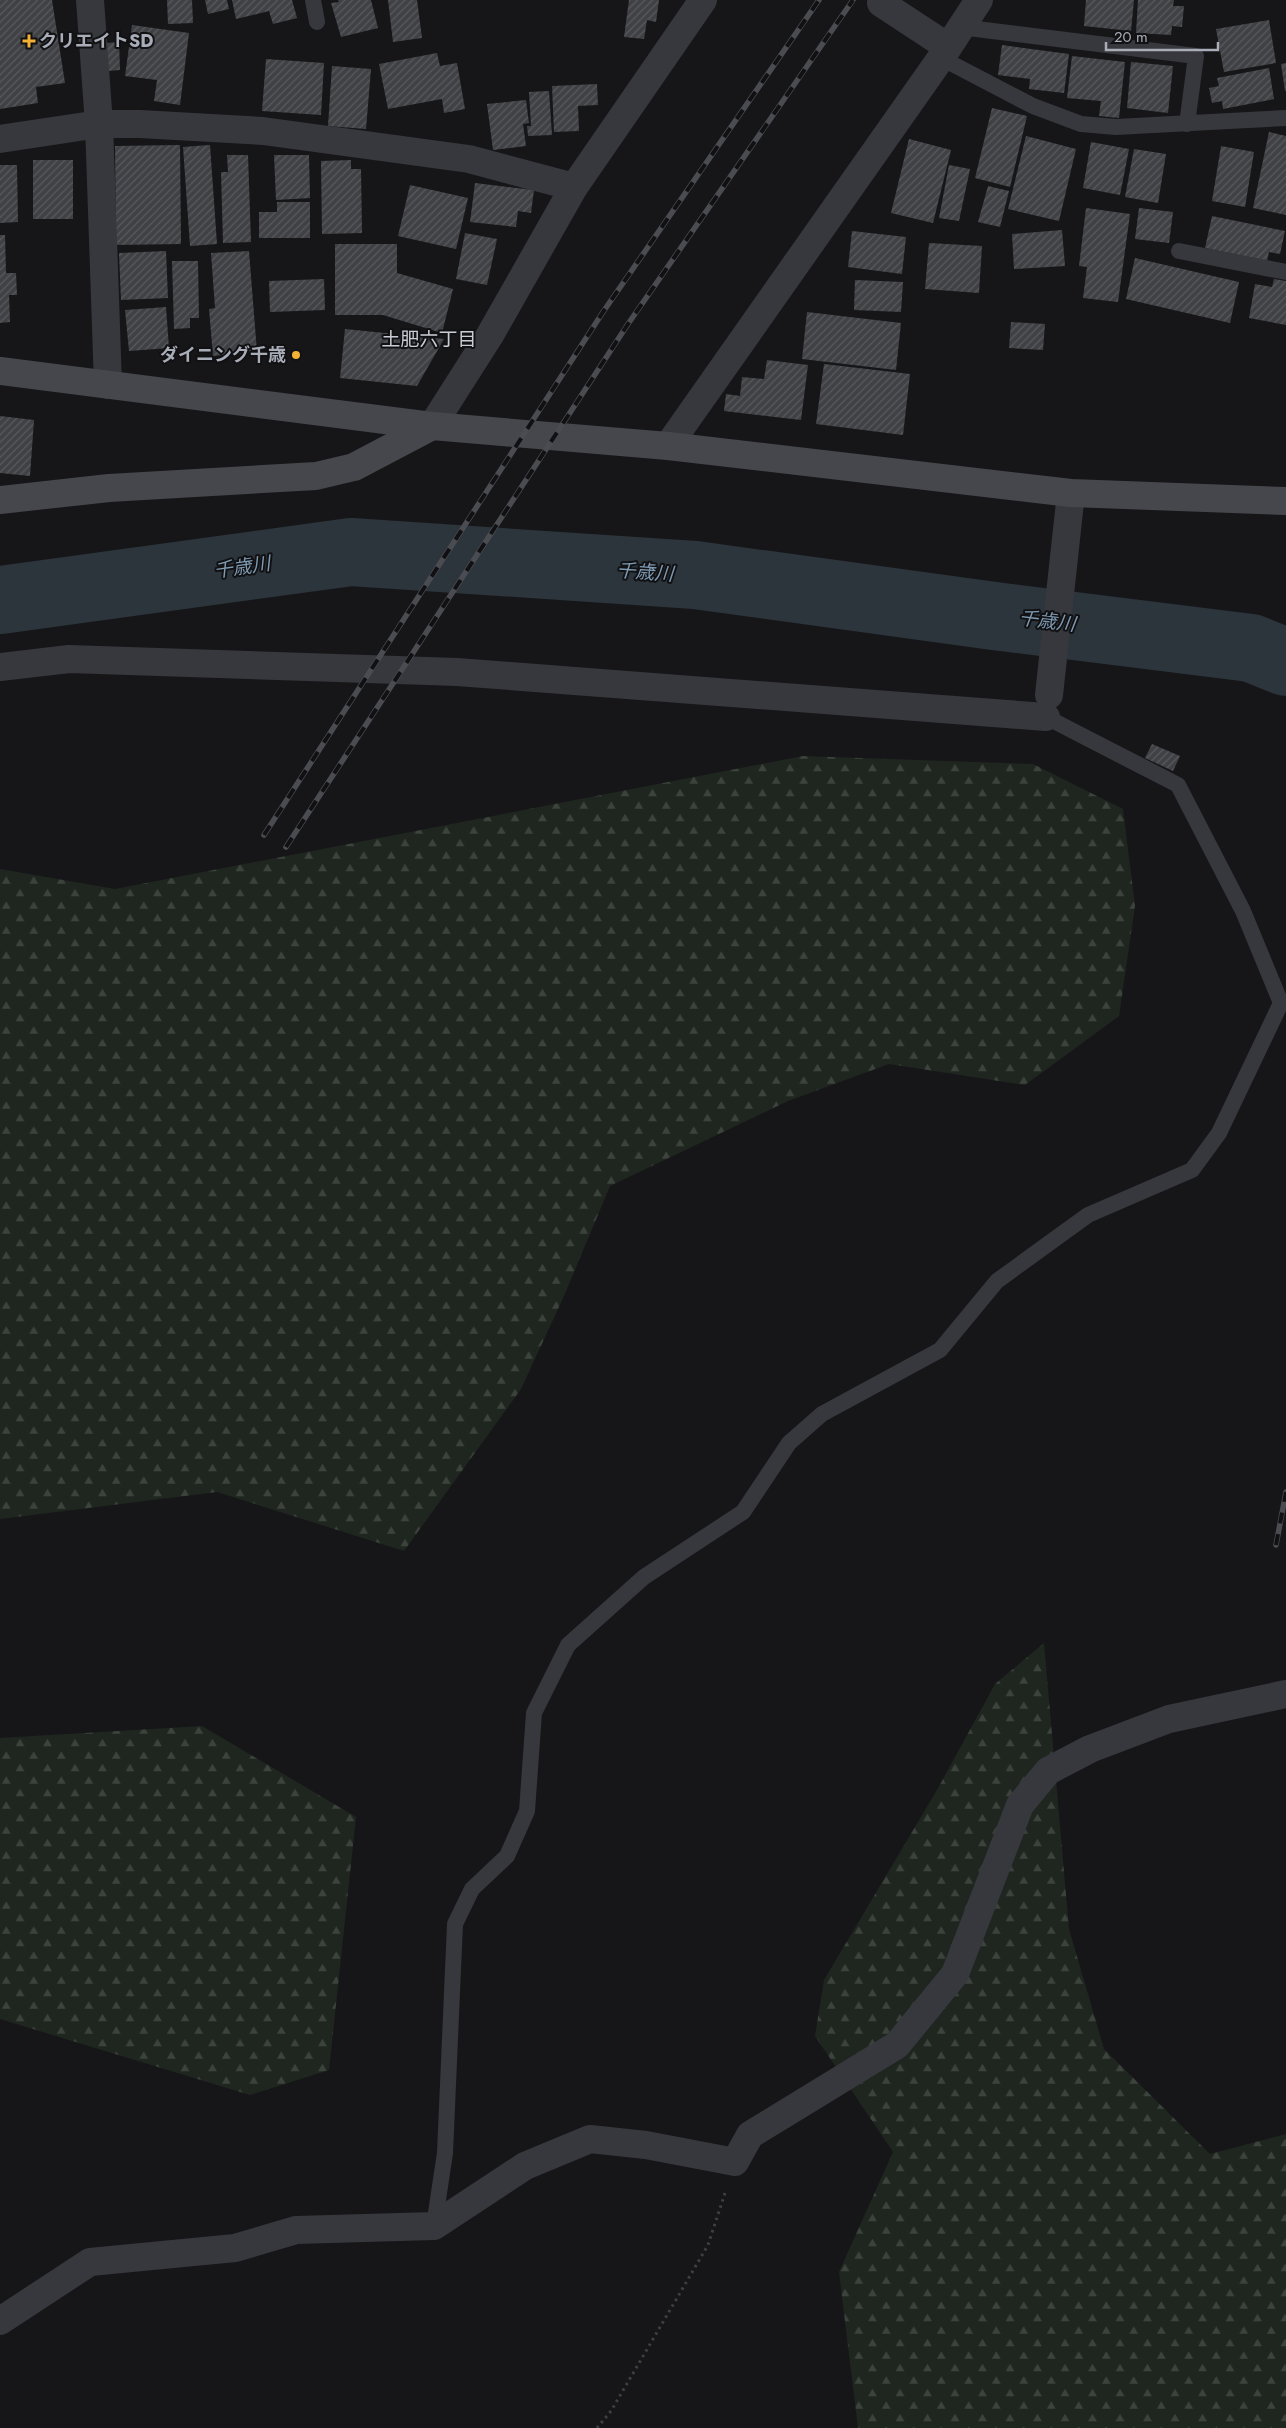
<svg xmlns="http://www.w3.org/2000/svg" width="1286" height="2428" font-family="Jost,'Noto Sans JP',sans-serif">
	<style>
		.forest { fill: url(#forest-firs) }
		.lines { fill: none; stroke-linecap: round; stroke-linejoin: round }
		.river { stroke: #2c353c; stroke-width: 68 }
		.building { fill: url(#building-hatch) }
		.path { stroke: #3d3f44; stroke-width: 3; stroke-dasharray: 2.5 4; stroke-linecap: butt }
		.lane { stroke: #37383d; stroke-width: 16 }
		.street { stroke: #37383d; stroke-width: 28 }
		.secondary { stroke: #45474d; stroke-width: 28 }
		.rail-casing { stroke: #4a4c52; stroke-width: 5.5 }
		.rail { stroke: #111113; stroke-width: 4; stroke-dasharray: 11; stroke-linecap: butt }
		.poi-dot { fill: #f2b134; stroke: #111113; stroke-width: 2 }
		.labels { text-anchor: middle; dominant-baseline: central; stroke-width: 4; stroke-linejoin: round; paint-order: stroke }
		.poi-label { font-size: 18px; font-weight: bold; fill: #a8adb8; stroke: #111113; text-anchor: start }
		.neighbourhood-label { font-size: 19px; fill: #c9ccd4; stroke: #111113 }
		.water-label { font-size: 19px; font-style: italic; fill: #7f9bb3; stroke: #111113 }
	</style>
	<defs>
		<pattern id="forest-firs" width="22" height="20" patternUnits="userSpaceOnUse" patternTransform="scale(1.25)"><rect width="22" height="20" fill="#1e261f"/><path d="M5 1l3.5 6h-7zM16 11l3.5 6h-7z" fill="#3c433d"/></pattern>
		<pattern id="building-hatch" width="6" height="6" patternUnits="userSpaceOnUse" patternTransform="scale(1.25)"><rect width="6" height="6" fill="#404145"/><path d="M-1 1l2-2M0 6l6-6M5 7l2-2" fill="none" stroke="#595a5e"/></pattern>
	</defs>
	<rect width="100%" height="100%" fill="#161618"/>
	<g class="forest">
		<path d="M803 756 1033 764 1123 809 1135 906 1119 1016 1025 1085 889 1064 788 1101 610 1186 564 1296 521 1389 404 1551 217 1492 0 1519V869L115 889Z"/>
		<path d="M1044 1643 1069 1929 1104 2049 1210 2154 1286 2134V2428H858L839 2272 893 2152 815 2036 824 1980 937 1790 995 1684Z"/>
		<path d="M202 1726 356 1817 329 2070 250 2095 0 2019V1738Z"/>
	</g>
	<g class="lines">
		<path class="river" d="M0 600 351 552 695 575 994 616 1251 648 1286 662"/>
	</g>
	<g class="building">
		<path d="M0 0H52L65 83 36 87 38 103 0 109Z"/>
		<path d="M167 0H192L193 23 168 24Z"/>
		<path d="M205 0H227L229 9 208 14Z"/>
		<path d="M232 0H292L297 18 273 24 269 11 236 19Z"/>
		<path d="M338 0H371L378 28 341 37 331 3 339 2Z"/>
		<path d="M388 0H417L422 38 393 42Z"/>
		<path d="M629 0H659L656 22 647 20 644 39 624 37Z"/>
		<path d="M1086 0H1134L1131 31 1084 26Z"/>
		<path d="M1138 0H1174L1173 6H1184L1182 27 1172 26 1171 35 1136 33Z"/>
		<path d="M1269 20 1276 63 1224 72 1216 29Z"/>
		<path d="M132 25 189 33 180 105 154 101 157 80 125 76Z"/>
		<path d="M119 42 120 70 108 71 106 43Z"/>
		<path d="M1002 45 1069 54 1064 93 1029 89 1030 79 998 75Z"/>
		<path d="M437 53 440 66 457 63 465 109 444 113 442 99 388 109 379 64Z"/>
		<path d="M1072 56 1125 62 1119 118 1099 116 1101 101 1067 98Z"/>
		<path d="M266 59 324 63 321 115 262 111Z"/>
		<path d="M1131 62 1173 66 1168 113 1127 108Z"/>
		<path d="M1286 63V91H1285L1281 64Z"/>
		<path d="M332 66 371 69 366 129 328 126Z"/>
		<path d="M1269 68 1274 99 1223 109 1222 101 1212 103 1209 88 1219 86 1217 78Z"/>
		<path d="M597 84 598 105 578 106 579 131 554 132 552 86Z"/>
		<path d="M549 91 552 135 528 136 527 126H531L529 92Z"/>
		<path d="M526 100 529 123 523 124 526 146 493 150 487 104Z"/>
		<path d="M992 108 1027 116 1010 187 975 178Z"/>
		<path d="M1269 132 1286 136V215L1253 208Z"/>
		<path d="M1026 136 1076 149 1059 221 1008 209Z"/>
		<path d="M909 139 951 150 933 223 891 213Z"/>
		<path d="M1091 142 1129 149 1120 195 1083 188Z"/>
		<path d="M180 145 181 244 116 245 115 146Z"/>
		<path d="M210 145 217 244 190 246 183 147Z"/>
		<path d="M1221 146 1254 152 1245 207 1212 201Z"/>
		<path d="M1134 149 1166 154 1158 203 1125 197Z"/>
		<path d="M227 155H248L251 242 223 243 221 172H228Z"/>
		<path d="M274 155H309L310 198 276 200Z"/>
		<rect x="33" y="160" width="40" height="59"/>
		<path d="M351 160V169H361L362 233 322 234 321 161Z"/>
		<path d="M0 165H17L18 222 0 223Z"/>
		<path d="M949 165 970 169 959 221 939 218Z"/>
		<path d="M475 183 534 190 531 213 518 211 516 227 470 222Z"/>
		<path d="M410 185 468 198 456 249 398 236Z"/>
		<path d="M988 186 1009 191 1000 227 978 222Z"/>
		<path d="M277 202H310V238H259V212H277Z"/>
		<path d="M1086 208 1130 214 1118 302 1083 298 1087 267 1079 266Z"/>
		<path d="M1139 208 1173 212 1169 243 1135 239Z"/>
		<path d="M1212 216 1285 231 1280 254 1269 252 1267 261 1205 248Z"/>
		<path d="M1062 230 1065 266 1014 269 1012 234Z"/>
		<path d="M852 231 906 237 902 274 848 267Z"/>
		<path d="M465 233 497 239 487 285 456 279Z"/>
		<path d="M0 235H5L6 273H16L17 295H9L10 322 0 323Z"/>
		<path d="M929 243 982 246 979 293 925 289Z"/>
		<path d="M335 244H397V273L453 289 442 333 383 315H335Z"/>
		<path d="M166 251 168 298 121 300 119 253Z"/>
		<path d="M249 251 257 352 213 356 209 309 215 308 211 253Z"/>
		<path d="M1135 258 1239 282 1230 323 1126 299Z"/>
		<path d="M172 261H198L199 318H190V328L174 329Z"/>
		<path d="M324 279 325 310 270 312 269 281Z"/>
		<path d="M1274 279 1286 281V325L1249 318 1255 284 1272 287Z"/>
		<path d="M855 280 903 282 901 312 854 310Z"/>
		<path d="M166 307 169 348 129 351 125 310Z"/>
		<path d="M807 312 901 323 896 370 802 359Z"/>
		<path d="M1011 322 1045 324 1043 350 1009 348Z"/>
		<path d="M345 329 444 339 417 386 340 378Z"/>
		<path d="M767 360 808 365 801 420 724 411 726 394 740 396 742 377 764 379Z"/>
		<path d="M824 364 910 374 903 435 816 424Z"/>
		<path d="M0 416 34 420 30 476 0 473Z"/>
		<path d="M1152 744 1180 756 1173 771 1145 758Z"/>
	</g>
	<g class="lines">
		<path class="path" d="M597 2428 611 2411 708 2245 725 2193"/>
		<g class="lane">
			<path d="M313 0 317 22"/>
			<path d="M960 27 1196 56 1187 124"/>
			<path d="M941 58 1033 106 1081 124 1116 127 1286 118"/>
			<path d="M1179 251 1286 272"/>
			<path d="M434 2226 445 2153 455 1924 472 1889 507 1856 527 1811 534 1713 568 1645 644 1577 743 1512 789 1443 822 1414 940 1350 997 1281 1088 1215 1192 1170 1219 1133 1281 1003 1243 911 1178 785 1046 717 1048 708"/>
		</g>
		<g class="street">
			<path d="M90 0 99 124 108 385"/>
			<path d="M881 3 948 47"/>
			<path d="M0 139 99 124H140L263 131 469 159 574 187"/>
			<path d="M432 426 490 335 574 187 703 0"/>
			<path d="M668 446 941 58 979 0"/>
			<path d="M0 667 69 659 457 672 1046 717"/>
			<path d="M1049 695 1071 493"/>
			<path d="M0 2321 90 2262 235 2248 296 2230 434 2226 525 2166 590 2139 646 2145 735 2162 750 2135 897 2045 955 1974 1020 1805 1048 1771 1090 1749 1169 1719 1286 1694"/>
		</g>
		<g class="secondary">
			<path d="M0 371 432 426 668 446 1071 493 1286 501"/>
			<path d="M0 500 109 488 316 476 354 467 432 426"/>
		</g>
		<g class="rail-casing">
			<g id="rail">
				<path d="M264 835 603 312 819 0"/>
				<path d="M286 847 628 324 853 0"/>
				<path d="M1276 1545 1286 1492"/>
			</g>
		</g>
		<use href="#rail" class="rail"/>
	</g>
	<g class="poi-dot">
		<path d="M26.5 33.5h5v5h5v5h-5v5h-5v-5h-5v-5h5z"/>
		<circle cx="296" cy="355" r="5"/>
	</g>
	<g class="labels">
		<g class="poi-label">
			<text x="39" y="41">クリエイトSD</text>
			<text x="286" y="355" text-anchor="end">ダイニング千歳</text>
		</g>
		<g class="neighbourhood-label">
			<text x="429" y="339">土肥六丁目</text>
		</g>
		<g class="water-label">
			<text transform="translate(242 567) rotate(-8)">千歳川</text>
			<text transform="translate(645 572) rotate(4)">千歳川</text>
			<text transform="translate(1047 621) rotate(7)">千歳川</text>
		</g>
	</g>
	<path d="M1106 42v8h112v-8" fill="none" stroke="#a8adb8" stroke-width="2.5"/>
	<text x="1114" y="42" font-size="15" fill="#a8adb8" stroke="#111113" stroke-width="4" paint-order="stroke">20 m</text>
</svg>
